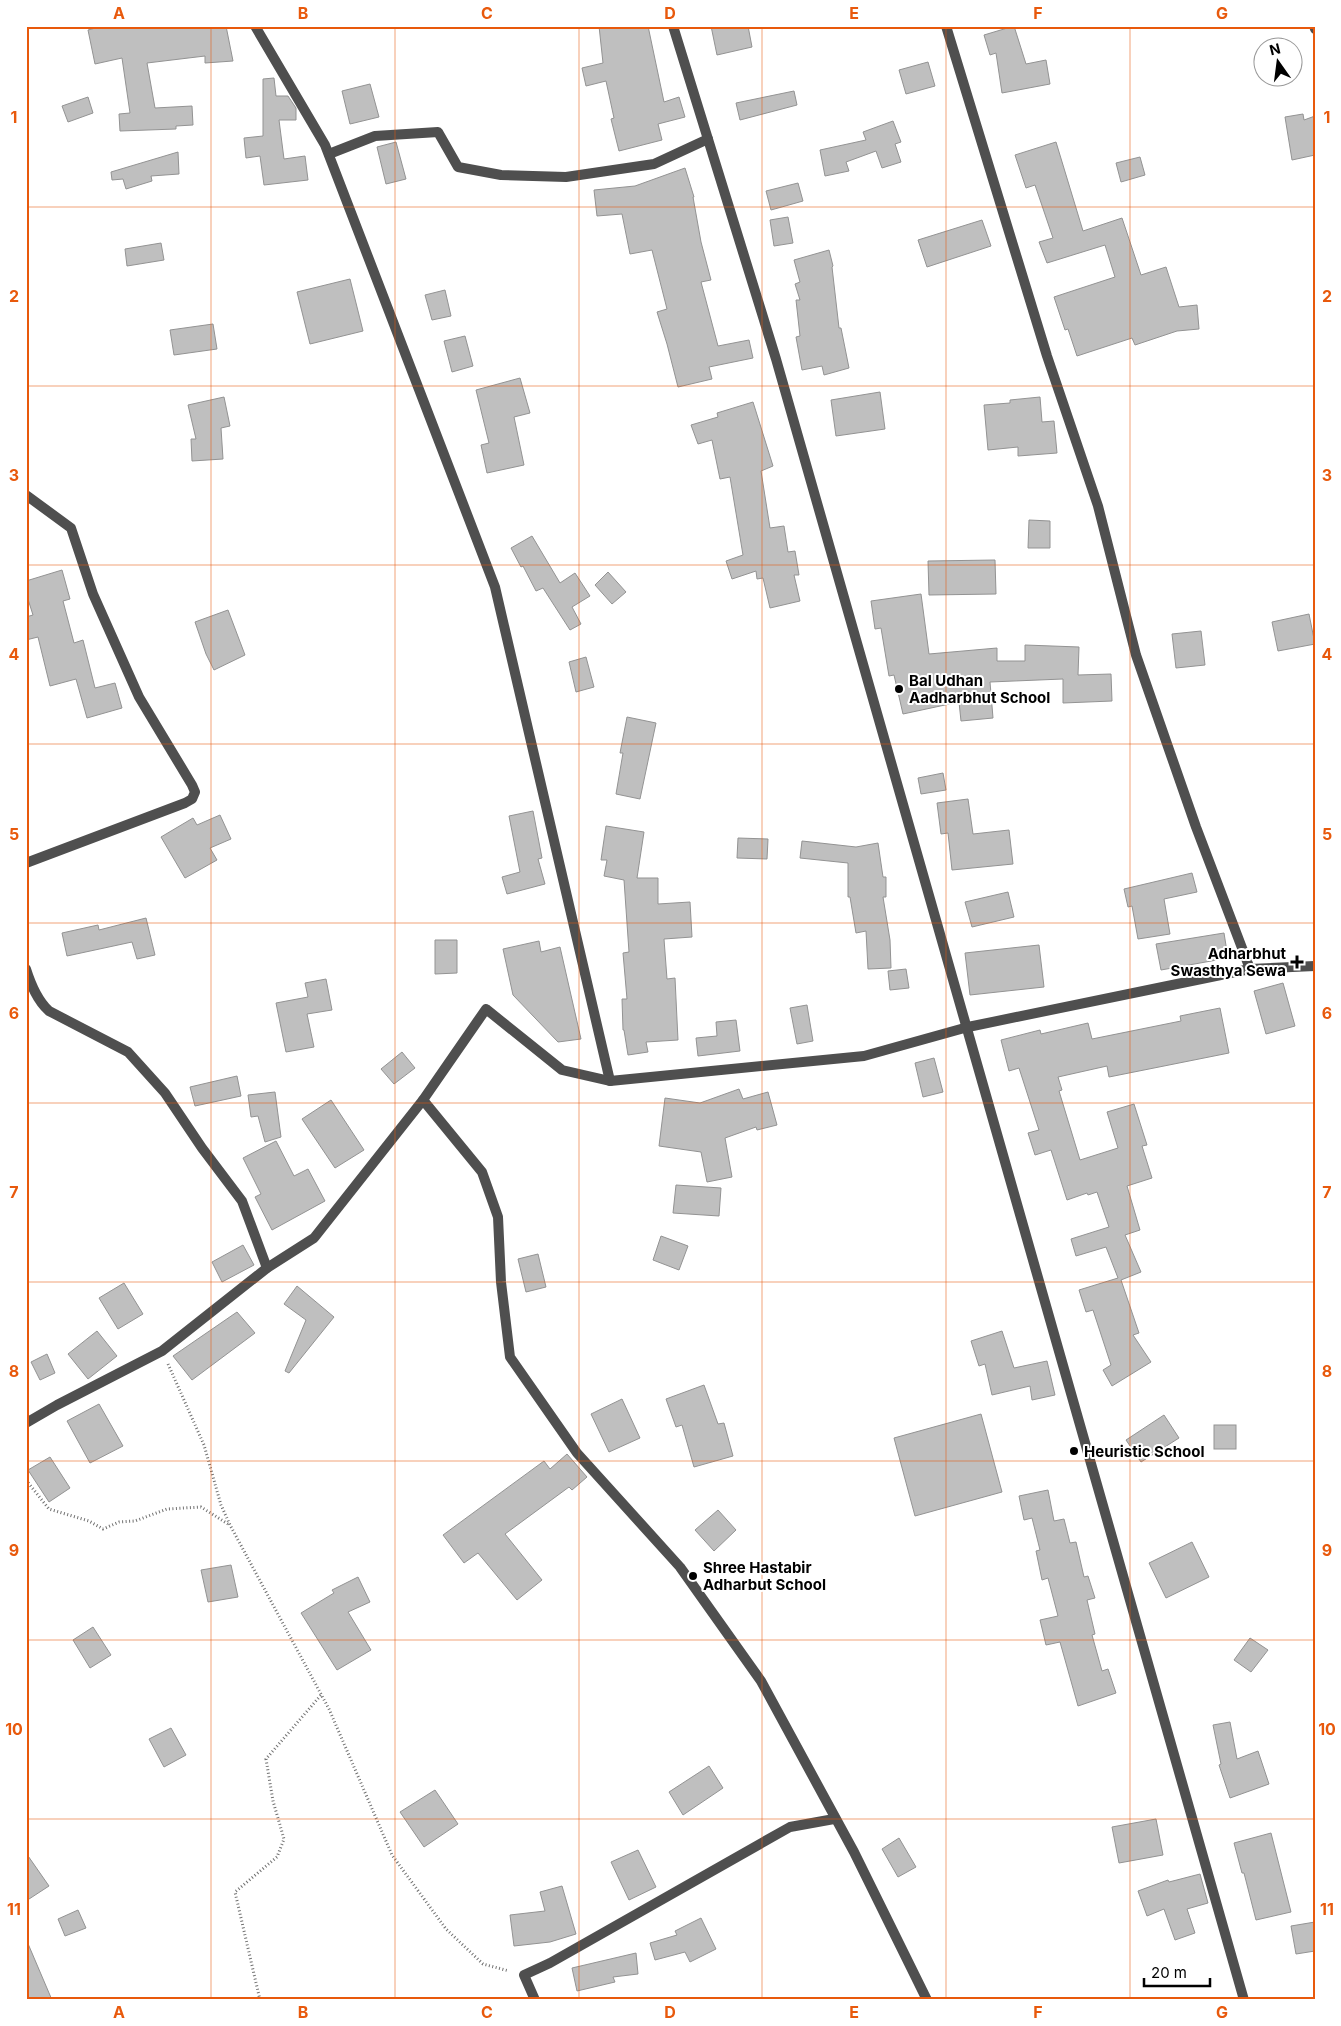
<svg xmlns="http://www.w3.org/2000/svg" width="1341" height="2026" font-family="Inter,sans-serif">
	<style>
		.building { fill: #bfbfbf; stroke: #939393 }
		.lines { fill: none; stroke-linecap: round; stroke-linejoin: round }
		.path { stroke: #717171; stroke-width: 3; stroke-dasharray: 1 2.5; stroke-linecap: butt }
		.minor { stroke: #4f4f4f; stroke-width: 10 }
		.grid { fill: none; stroke: #e8590c; stroke-width: 1; stroke-opacity: 0.55 }
		.poi-dot { fill: #000; stroke: #fff; stroke-width: 2 }
		.labels { text-anchor: middle; dominant-baseline: central; stroke-width: 4; stroke-linejoin: round; paint-order: stroke }
		.poi-label { font-size: 15px; font-weight: bold; fill: #000; stroke: #fff; text-anchor: start }
		.neatline { fill: none; stroke: #e8590c; stroke-width: 2 }
		.grid-label { font-size: 16px; text-anchor: middle; font-weight: bold; fill: #e8590c }
	</style>
	<rect width="100%" height="100%" fill="#fff"/>
	<g class="building">
		<path d="M103 26H226L233 61 205 63V56L147 63 155 108 192 106 193 125 176 126V129L120 131 119 114 130 113 122 58 95 64 88 30Z"/>
		<path d="M599 26H648L664 102 679 97 685 117 658 124 662 140 619 151 611 119 614 118 606 81 586 86 582 68 603 63Z"/>
		<path d="M711 26H748L752 47 717 55Z"/>
		<path d="M1014 26 1026 64 1046 60 1050 84 1002 93 996 53 990 55 984 35Z"/>
		<path d="M928 62 935 86 906 94 899 70Z"/>
		<path d="M274 78 276 96H288L296 108V120H279L284 159 305 156 308 180 264 185 260 156 246 158 244 138 263 136V79Z"/>
		<path d="M370 84 379 117 350 124 342 91Z"/>
		<path d="M794 91 797 105 740 120 736 103Z"/>
		<path d="M88 97 93 113 68 122 62 106Z"/>
		<path d="M1303 114 1304 120 1315 116V155L1292 160 1285 117Z"/>
		<path d="M893 121 901 142 895 144 901 162 882 168 876 151 846 162 849 171 825 176 820 150 866 140 863 132Z"/>
		<path d="M396 142 406 179 386 184 377 147Z"/>
		<path d="M1056 142 1083 231 1122 218 1141 275 1166 267 1179 307 1197 305 1199 329 1177 331 1135 345 1132 338 1077 356 1068 329 1065 330 1054 297 1115 277 1105 245 1047 263 1039 242 1053 238 1035 185 1026 188 1015 155Z"/>
		<path d="M178 152 179 174 151 176 152 181 126 189 123 179 112 180 111 172Z"/>
		<path d="M1140 157 1145 175 1121 182 1116 163Z"/>
		<path d="M685 168 694 197H693L701 242 711 280 701 282 718 346 749 340 753 358 709 367 712 379 678 387 667 344 657 312 667 309 652 250 630 254 622 214 597 216 594 190 635 186Z"/>
		<path d="M798 183 803 201 771 210 766 191Z"/>
		<path d="M788 217 793 243 774 246 770 220Z"/>
		<path d="M982 220 991 246 927 267 918 240Z"/>
		<path d="M161 243 164 260 127 266 125 249Z"/>
		<path d="M829 250 833 266 832 267 839 328H841L849 368 824 375 822 366 802 370 796 337 800 336 796 300H800L795 284 800 282 794 260Z"/>
		<path d="M350 279 363 331 310 344 297 292Z"/>
		<path d="M445 290 451 316 432 320 425 295Z"/>
		<path d="M213 324 217 349 174 355 170 330Z"/>
		<path d="M465 336 473 366 452 372 444 341Z"/>
		<path d="M520 378 530 413 514 417 524 465 487 473 481 445 489 443 476 390Z"/>
		<path d="M880 392 885 429 836 436 831 400Z"/>
		<path d="M224 397 230 426 221 428 223 459 192 461 191 439H196L188 405Z"/>
		<path d="M1040 397 1042 422 1054 421 1057 453 1018 456V447L988 450 984 405 1010 403V400Z"/>
		<path d="M753 402 773 466 761 471 770 528 784 526 788 552 795 551 799 575H794L800 601 770 608 763 578 757 579 756 571 732 579 726 561 743 555 730 477 720 479 712 440 698 444 691 425 718 417 717 413Z"/>
		<path d="M1029 520 1050 521V548H1028Z"/>
		<path d="M532 536 560 583 575 573 590 596 572 607 581 624 570 630 543 588 536 591 523 566 521 567 511 548Z"/>
		<path d="M995 560 996 594 929 595 928 561Z"/>
		<path d="M62 570 70 599 63 601 74 643 83 640 95 688 115 683 122 708 87 718 76 679 50 686 38 637 26 640V617L33 615 26 593V581Z"/>
		<path d="M608 572 626 592 612 604 595 585Z"/>
		<path d="M921 594 929 654 997 648V661H1025V645L1079 647 1078 675 1111 674 1112 701 1063 703V679L990 682 993 718 961 721 959 702 903 714 894 675 889 676 881 628 875 629 871 601Z"/>
		<path d="M228 610 245 655 214 670 206 654 195 622Z"/>
		<path d="M1309 614 1315 644 1278 651 1272 622Z"/>
		<path d="M1201 631 1205 665 1176 668 1172 634Z"/>
		<path d="M586 657 594 687 576 692 569 662Z"/>
		<path d="M627 717 656 723 640 799 616 794 623 753H620Z"/>
		<path d="M943 773 946 790 921 794 918 778Z"/>
		<path d="M968 799 973 834 1009 830 1013 864 952 870 948 833 941 834 937 803Z"/>
		<path d="M533 811 542 858 538 859 545 884 507 894 502 877 520 872 509 816Z"/>
		<path d="M220 815 231 839 210 848 217 860 185 878 161 837 193 818 197 825Z"/>
		<path d="M606 826 644 832 637 878H658V904L690 902 692 937 664 939 667 979 675 978 678 1040 646 1042 648 1052 628 1055 624 1030H623L622 999H627L623 953 629 952 624 880 604 876 607 860H601Z"/>
		<path d="M738 838 768 839 767 859 737 858Z"/>
		<path d="M802 841 856 847 878 843 883 877H886V897H883L890 940 891 968 868 969 866 931 856 933 850 897H848V863L800 858Z"/>
		<path d="M1192 873 1197 892 1164 899 1170 934 1138 939 1132 906 1128 907 1124 889Z"/>
		<path d="M1008 892 1014 917 972 927 965 902Z"/>
		<path d="M146 918 155 955 137 959 132 942 67 956 62 933 98 925 99 930Z"/>
		<path d="M1224 933 1228 958 1161 970 1156 944Z"/>
		<path d="M435 940H457V973L435 974Z"/>
		<path d="M539 941 541 952 560 947 581 1039 558 1042 513 995 503 949Z"/>
		<path d="M1039 945 1044 987 970 995 965 953Z"/>
		<path d="M906 969 909 988 890 990 888 971Z"/>
		<path d="M326 979 332 1010 307 1014 314 1047 286 1052 276 1003 308 997 305 983Z"/>
		<path d="M1283 983 1295 1026 1266 1034 1254 991Z"/>
		<path d="M807 1005 813 1041 797 1044 790 1008Z"/>
		<path d="M1220 1008 1229 1053 1109 1077 1107 1066 1058 1077 1062 1090 1059 1091 1080 1160 1118 1148 1107 1112 1134 1104 1147 1145 1142 1146 1152 1178 1127 1186 1140 1230 1125 1235 1141 1272 1121 1280 1139 1333 1133 1335 1151 1362 1112 1386 1103 1370 1111 1365 1093 1310 1086 1312 1079 1290 1118 1278 1106 1247 1076 1256 1071 1239 1109 1227 1097 1192 1088 1195 1087 1193 1067 1200 1051 1150 1035 1155 1028 1133 1039 1130 1019 1068 1009 1071 1001 1040 1040 1030 1041 1034 1088 1023 1092 1039 1181 1021 1180 1016Z"/>
		<path d="M736 1020 740 1051 698 1056 696 1038 717 1036 716 1022Z"/>
		<path d="M402 1052 415 1068 394 1084 381 1069Z"/>
		<path d="M934 1058 943 1092 923 1097 915 1063Z"/>
		<path d="M237 1076 241 1096 195 1106 190 1087Z"/>
		<path d="M739 1089 743 1099 768 1092 777 1125 757 1130 756 1127 725 1138 732 1177 707 1182 701 1152 659 1146 665 1098 700 1103Z"/>
		<path d="M275 1092 281 1137 265 1142 258 1116 251 1117 248 1095Z"/>
		<path d="M331 1100 364 1150 335 1168 302 1119Z"/>
		<path d="M276 1141 294 1176 308 1169 325 1201 272 1230 255 1197 261 1194 243 1158Z"/>
		<path d="M676 1185 721 1188 719 1216 673 1213Z"/>
		<path d="M661 1236 688 1246 679 1270 653 1260Z"/>
		<path d="M243 1245 254 1265 222 1282 212 1262Z"/>
		<path d="M538 1254 546 1287 526 1292 518 1259Z"/>
		<path d="M124 1283 143 1314 118 1329 99 1298Z"/>
		<path d="M297 1286 334 1317 289 1373 285 1371 306 1320 284 1304Z"/>
		<path d="M237 1312 255 1333 192 1380 173 1356Z"/>
		<path d="M97 1331 117 1356 88 1379 68 1354Z"/>
		<path d="M1002 1331 1014 1368 1047 1361 1055 1395 1032 1400 1030 1386 992 1395 985 1364 979 1366 971 1341Z"/>
		<path d="M47 1354 55 1373 40 1380 31 1362Z"/>
		<path d="M704 1385 718 1424 724 1423 733 1456 694 1467 682 1425 676 1427 666 1399Z"/>
		<path d="M622 1399 640 1438 609 1452 591 1414Z"/>
		<path d="M99 1404 123 1446 90 1463 67 1421Z"/>
		<path d="M981 1414 1002 1492 915 1516 894 1438Z"/>
		<path d="M1164 1415 1179 1438 1141 1462 1126 1440Z"/>
		<rect x="1214" y="1425" width="22" height="24"/>
		<path d="M567 1454 587 1477 572 1490 569 1487 505 1534 542 1580 517 1600 478 1553 464 1563 443 1535 544 1461 550 1469Z"/>
		<path d="M50 1457 70 1488 49 1502 28 1470Z"/>
		<path d="M1048 1490 1054 1521 1064 1519 1070 1543 1076 1542 1084 1577 1088 1576 1095 1598 1087 1600 1095 1634 1092 1635 1102 1671 1108 1669 1116 1693 1078 1706 1060 1642 1046 1645 1040 1620 1058 1616 1048 1578 1042 1580 1036 1551 1040 1550 1032 1518 1024 1520 1019 1496Z"/>
		<path d="M718 1510 736 1530 714 1551 695 1530Z"/>
		<path d="M1192 1542 1209 1577 1166 1598 1149 1563Z"/>
		<path d="M231 1565 238 1597 208 1602 201 1570Z"/>
		<path d="M358 1577 370 1602 348 1612 371 1650 337 1670 301 1613 334 1593 332 1590Z"/>
		<path d="M93 1627 111 1655 90 1668 73 1640Z"/>
		<path d="M1250 1638 1268 1650 1251 1672 1234 1660Z"/>
		<path d="M1230 1722 1237 1759 1258 1751 1269 1784 1230 1798 1219 1765 1221 1764 1213 1725Z"/>
		<path d="M171 1728 186 1755 164 1767 149 1739Z"/>
		<path d="M709 1766 723 1788 683 1815 669 1792Z"/>
		<path d="M435 1790 458 1824 424 1847 400 1812Z"/>
		<path d="M1156 1819 1163 1855 1119 1863 1112 1827Z"/>
		<path d="M1271 1833 1291 1912 1256 1920 1244 1873H1242L1234 1843Z"/>
		<path d="M899 1838 916 1867 898 1877 882 1849Z"/>
		<path d="M638 1850 656 1887 629 1900 611 1862Z"/>
		<path d="M26 1853 49 1886 26 1901Z"/>
		<path d="M1200 1874 1208 1903 1187 1909 1195 1933 1175 1940 1164 1909 1147 1916 1138 1891 1168 1880 1169 1882Z"/>
		<path d="M562 1886 576 1934 550 1942 514 1946 510 1915 545 1911 540 1892Z"/>
		<path d="M78 1910 86 1928 65 1936 58 1919Z"/>
		<path d="M701 1918 716 1949 690 1962 685 1952 655 1960 650 1943 677 1935 675 1931Z"/>
		<path d="M1315 1922V1951L1296 1954 1291 1926Z"/>
		<path d="M26 1939 52 2000H26Z"/>
		<path d="M636 1953 638 1974 613 1977 615 1982 577 1991 572 1968Z"/>
	</g>
	<g class="lines">
		<g class="path">
			<path d="M168 1364 204 1445 221 1505 230 1525 329 1709 392 1855 446 1929 483 1964 509 1971"/>
			<path d="M26 1480 49 1509 89 1521 103 1529 119 1522 135 1521 167 1509 201 1507 228 1524"/>
			<path d="M260 2000 235 1892 277 1857 284 1839 273 1801 266 1759 321 1695"/>
		</g>
		<g class="minor">
			<path d="M255 26 325 145 495 587 610 1081"/>
			<path d="M673 26 776 359 1244 2000"/>
			<path d="M946 26 1047 356 1098 506 1136 655 1196 827 1250 969"/>
			<path d="M1314 26 1315 29"/>
			<path d="M329 154 375 136 438 132 458 167 501 175 566 177 654 164 708 139"/>
			<path d="M26 495 71 528 93 594 139 697 192 785 195 792 192 799 185 803 26 863"/>
			<path d="M26 969C31 985 37 1000 49 1011L128 1052 165 1093 202 1148 242 1201 267 1268"/>
			<path d="M423 1100 482 1172 498 1217 501 1282 510 1357 577 1453 680 1567 761 1681 854 1852 927 2000"/>
			<path d="M26 1423 57 1405 162 1351 267 1268 314 1238 423 1100 486 1009 562 1070 610 1081 864 1056 968 1027 1250 969 1315 966"/>
			<path d="M535 2000 524 1975 550 1963 790 1827 834 1819"/>
		</g>
	</g>
	<path class="grid" d="M211 26V2000M395 26V2000M579 26V2000M762 26V2000M946 26V2000M1130 26V2000M26 207H1315M26 386H1315M26 565H1315M26 744H1315M26 923H1315M26 1103H1315M26 1282H1315M26 1461H1315M26 1640H1315M26 1819H1315"/>
	<g class="poi-dot">
		<circle cx="899" cy="689" r="5"/>
		<path d="M1294.5 954.5h5v5h5v5h-5v5h-5v-5h-5v-5h5z"/>
		<circle cx="1074" cy="1451" r="5"/>
		<circle cx="693" cy="1576" r="5"/>
	</g>
	<g class="labels">
		<g class="poi-label">
			<text x="909" y="680">Bal Udhan<tspan x="909" dy="17">Aadharbhut School</tspan></text>
			<text x="1286" y="953" text-anchor="end">Adharbhut<tspan x="1286" dy="17">Swasthya Sewa</tspan></text>
			<text x="1084" y="1451">Heuristic School</text>
			<text x="703" y="1567">Shree Hastabir<tspan x="703" dy="17">Adharbut School</tspan></text>
		</g>
	</g>
	<rect width="1341" height="2026" fill="none" stroke="#ffffff" stroke-width="55"/>
	<g transform="translate(1278 62) rotate(346)"><circle r="24" fill="#ffffff" stroke="#999999"/>
	<path d="M0-4L9 19L0 12L-9 19Z" fill="#000000"/>
	<text y="-8" font-size="14" font-weight="bold" text-anchor="middle" fill="#000000">N</text>
	</g>
	<path d="M1144 1978v8h66v-8" fill="none" stroke="#000000" stroke-width="2.5"/>
	<text x="1151" y="1978" font-size="15" fill="#000000" stroke="#ffffff" stroke-width="4" paint-order="stroke">20 m</text>
	<rect x="28" y="28" width="1286" height="1970" class="neatline"/>
	<g class="grid-label">
		<text x="119" y="19">A</text>
		<text x="303" y="19">B</text>
		<text x="487" y="19">C</text>
		<text x="670" y="19">D</text>
		<text x="854" y="19">E</text>
		<text x="1038" y="19">F</text>
		<text x="1222" y="19">G</text>
		<text x="14" y="123">1</text>
		<text x="1327" y="123">1</text>
		<text x="14" y="302">2</text>
		<text x="1327" y="302">2</text>
		<text x="14" y="481">3</text>
		<text x="1327" y="481">3</text>
		<text x="14" y="660">4</text>
		<text x="1327" y="660">4</text>
		<text x="14" y="840">5</text>
		<text x="1327" y="840">5</text>
		<text x="14" y="1019">6</text>
		<text x="1327" y="1019">6</text>
		<text x="14" y="1198">7</text>
		<text x="1327" y="1198">7</text>
		<text x="14" y="1377">8</text>
		<text x="1327" y="1377">8</text>
		<text x="14" y="1556">9</text>
		<text x="1327" y="1556">9</text>
		<text x="14" y="1735">10</text>
		<text x="1327" y="1735">10</text>
		<text x="14" y="1915">11</text>
		<text x="1327" y="1915">11</text>
		<text x="119" y="2018">A</text>
		<text x="303" y="2018">B</text>
		<text x="487" y="2018">C</text>
		<text x="670" y="2018">D</text>
		<text x="854" y="2018">E</text>
		<text x="1038" y="2018">F</text>
		<text x="1222" y="2018">G</text>
	</g>
</svg>
